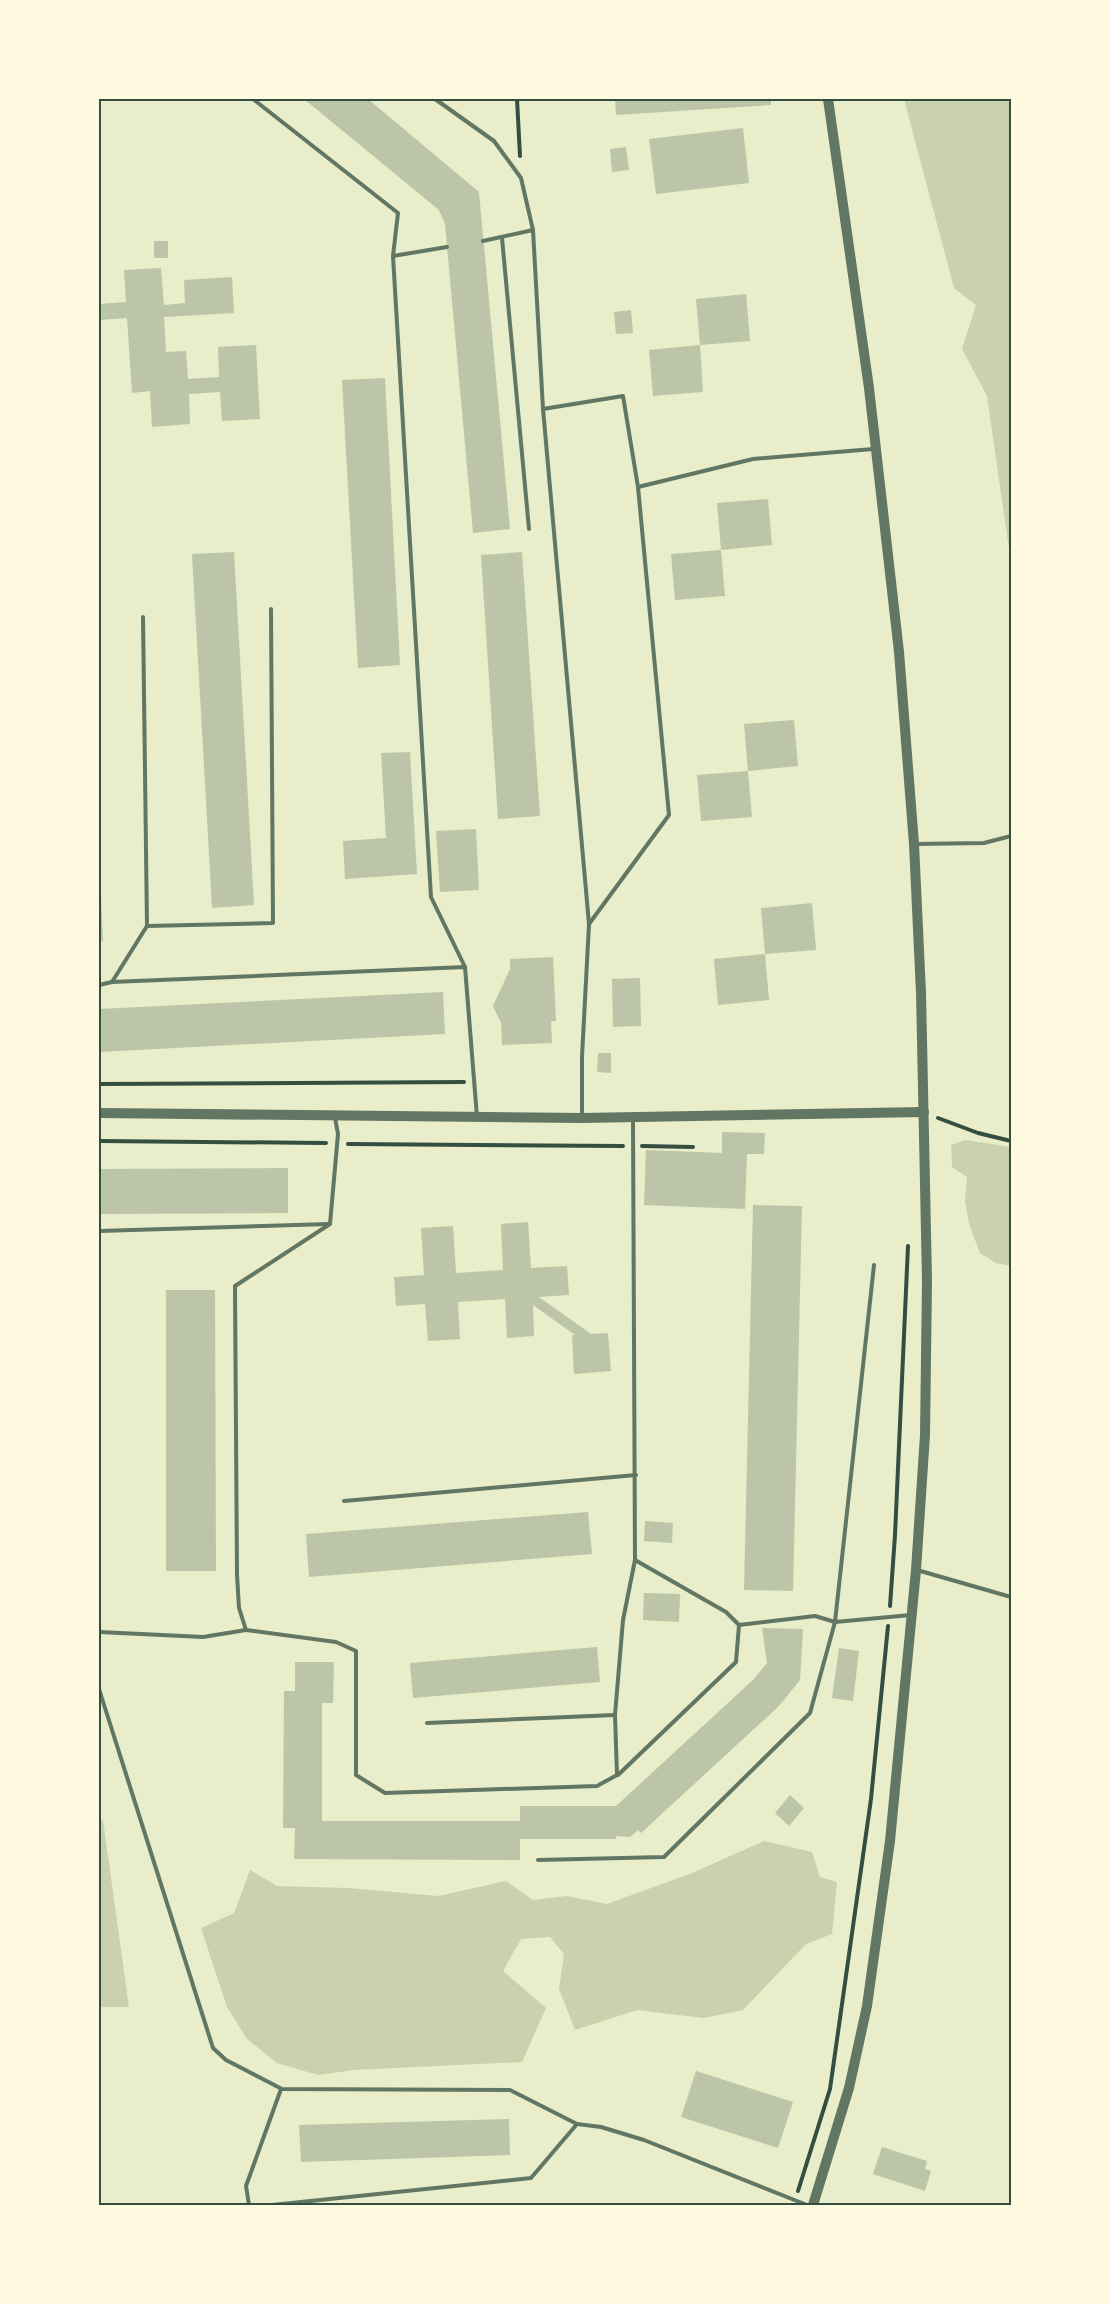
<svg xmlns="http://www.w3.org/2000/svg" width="1110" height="2304" font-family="'IBM Plex Sans',sans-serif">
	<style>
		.green { fill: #cad2ad }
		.building { fill: #bcc5a7 }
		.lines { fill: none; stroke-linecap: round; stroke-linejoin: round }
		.path { stroke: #344e41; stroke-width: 4 }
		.service { stroke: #617663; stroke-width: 4 }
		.tertiary { stroke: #617663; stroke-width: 10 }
		.neatline { fill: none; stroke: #344e41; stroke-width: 2 }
	</style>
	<rect width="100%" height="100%" fill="#e9edc9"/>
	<g class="green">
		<path d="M904 99H1011V563L987 396 962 349 976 305 954 288Z"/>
		<path d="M965 1140 1011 1147V1266L996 1263 980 1253 969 1224 965 1201 967 1177 952 1167 951 1145Z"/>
		<path d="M99 1819 103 1820 129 2007H99Z"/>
		<path d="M764 1841 812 1852 820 1877 837 1882 832 1934 806 1944 743 2010 704 2018 637 2010 575 2030 559 1989 564 1954 550 1937 521 1939 503 1971 546 2008 522 2062 354 2070 318 2075 277 2063 247 2039 227 2007 201 1928 234 1913 250 1870 277 1886 348 1888 438 1896 506 1881 533 1900 567 1896 607 1904 692 1873Z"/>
	</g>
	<g class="building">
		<path d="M304 99H368L479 192 510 529 473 533 445 224 439 210Z"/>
		<path d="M615 99H771V105L616 115Z"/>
		<path d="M743 128 749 183 656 194 649 139Z"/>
		<path d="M626 147 629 170 612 172 610 149Z"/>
		<rect x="154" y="241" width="14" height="17"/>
		<path d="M161 268 164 305 185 303 184 280 232 277 234 313 164 317 166 352 186 351 188 379 219 377 218 347 256 345 260 419 222 421 220 392 189 394 190 424 152 427 150 391 132 393 127 318 99 320V304L126 302 124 270Z"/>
		<path d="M746 294 750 341 700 345 703 392 653 396 649 350 700 345 696 299Z"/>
		<path d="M631 310 633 333 616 334 614 312Z"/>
		<path d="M385 378 400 665 358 668 342 380Z"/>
		<path d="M768 499 772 545 721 550 717 503Z"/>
		<path d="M721 550 725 596 675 600 671 554Z"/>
		<path d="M234 552 254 905 212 908 192 554Z"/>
		<path d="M522 552 540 816 498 819 481 555Z"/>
		<path d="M794 720 798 766 748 771 744 724Z"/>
		<path d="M410 752 417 874 345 879 343 841 386 838 381 753Z"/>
		<path d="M748 771 752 817 701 821 697 775Z"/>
		<path d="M476 829 479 890 440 892 436 831Z"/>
		<path d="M99 896H101L103 941H99Z"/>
		<path d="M812 903 816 950 765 954 769 1000 718 1005 714 959 765 954 761 908Z"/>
		<path d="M553 957 556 1021H551L552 1043 502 1045 501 1023 493 1006 510 969V959Z"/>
		<path d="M640 978 641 1026 613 1027 612 979Z"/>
		<path d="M443 992 445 1034 99 1052V1009Z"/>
		<path d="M598 1053H611V1073L597 1072Z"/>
		<path d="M722 1132 765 1133 764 1154H747L745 1209 644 1205 646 1150 722 1153Z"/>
		<path d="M288 1168V1213L99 1214V1169Z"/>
		<path d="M753 1205 802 1206 793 1591 744 1590Z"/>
		<path d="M528 1222 531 1268 567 1266 569 1295 539 1297 591 1334 608 1333 611 1371 574 1374 572 1335H575L533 1305 534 1336 507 1338 505 1299 458 1302 460 1339 428 1341 425 1304 396 1306 394 1277 424 1275 421 1228 453 1226 456 1273 503 1270 501 1224Z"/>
		<path d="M166 1290H215L216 1571H166Z"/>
		<path d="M588 1512 592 1554 309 1577 306 1534Z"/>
		<path d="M645 1521 673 1523 672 1543 644 1541Z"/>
		<path d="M644 1593 680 1594 679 1622 643 1620Z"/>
		<path d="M762 1628 803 1629 800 1680 779 1706 641 1833 638 1830 630 1837 616 1836V1839H520V1860L294 1859 295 1828H283L284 1691H295V1662H334L333 1703H322V1821H520V1806H616L754 1679 767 1663Z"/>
		<path d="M597 1647 600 1682 413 1698 410 1663Z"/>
		<path d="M839 1648 859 1651 853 1701 832 1698Z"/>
		<path d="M790 1795 804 1808 789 1826 775 1813Z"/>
		<path d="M696 2071 793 2102 778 2148 681 2117Z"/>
		<path d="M509 2119 510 2155 301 2162 299 2125Z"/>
		<path d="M882 2147 927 2161 925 2169 931 2171 925 2191 873 2174Z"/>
	</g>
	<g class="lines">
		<g class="path">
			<path d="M517 99 520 156"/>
			<path d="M99 1084 464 1082"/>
			<path d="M938 1118 978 1133 1011 1141"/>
			<path d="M99 1141 326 1143"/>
			<path d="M348 1144 623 1146"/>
			<path d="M642 1146 693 1147"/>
			<path d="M890 1606 895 1535 908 1246"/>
			<path d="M798 2191 830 2089 871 1799 888 1626"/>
		</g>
		<g class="service">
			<path d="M253 99 398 213 393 256 431 897 465 967"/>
			<path d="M435 99 494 141 521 178 533 230 543 409 623 396 638 487 669 815 589 924"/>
			<path d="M502 238 529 529"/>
			<path d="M483 241 533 230"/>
			<path d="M393 256 447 247"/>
			<path d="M543 409 589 924 582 1057V1117"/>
			<path d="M638 487 753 459 873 449"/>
			<path d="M915 844 984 843 1011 836"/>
			<path d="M147 926 273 923 271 609"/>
			<path d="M112 982 147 926 143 617"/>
			<path d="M99 985 112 982 465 967 477 1117"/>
			<path d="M335 1118 338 1134 330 1224 235 1286 237 1575 239 1608 246 1630 336 1642 356 1651V1775L385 1793 597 1786 617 1775 615 1715 623 1620 635 1560 633 1120"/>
			<path d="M99 1231 329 1224"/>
			<path d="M344 1501 636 1475"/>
			<path d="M635 1560 726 1612 739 1625 815 1616 835 1622 911 1615"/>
			<path d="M917 1570 1011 1597"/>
			<path d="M99 1632 203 1637 246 1630"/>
			<path d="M99 1689 213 2048 226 2060 282 2089 510 2090 577 2124 601 2127 644 2140 807 2205"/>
			<path d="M427 1723 615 1715"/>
			<path d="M618 1775 736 1662 739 1625"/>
			<path d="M538 1860 664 1857 810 1713 835 1622 874 1265"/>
			<path d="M249 2205 246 2186 281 2089"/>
			<path d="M272 2205 531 2178 577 2124"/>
		</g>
		<g class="tertiary">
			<path d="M99 1113 582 1118 924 1112"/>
			<path d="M813 2205 849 2088 867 2006 890 1841 916 1570 925 1435 927 1280 921 993 914 844 899 652 869 388 828 99"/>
		</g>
	</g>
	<rect width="1110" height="2304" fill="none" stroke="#fefae0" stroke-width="201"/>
	<rect x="100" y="100" width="910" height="2104" class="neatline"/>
</svg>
